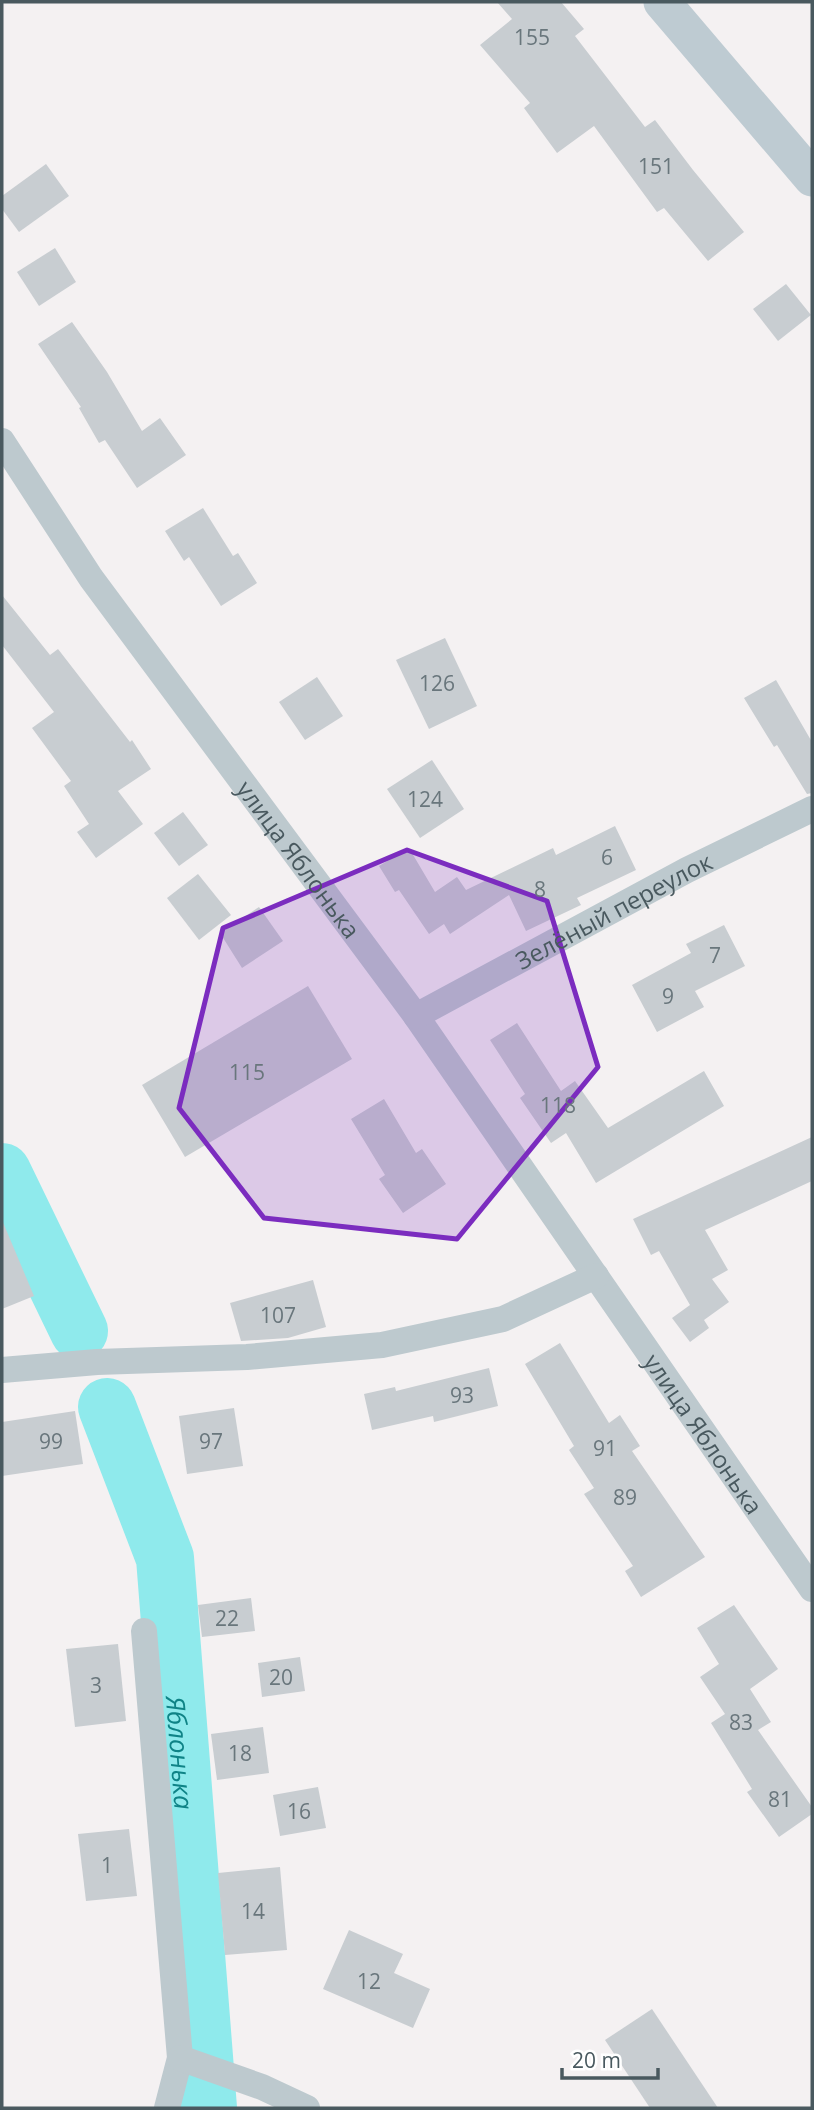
<svg xmlns="http://www.w3.org/2000/svg" width="814" height="2110" font-family="'Open Sans',sans-serif">
	<style>
		.lines { fill: none; stroke-linecap: round; stroke-linejoin: round }
		.river { stroke: #8feaec; stroke-width: 58 }
		.building { fill: #c8cdd1 }
		.minor { stroke: #bdc9ce; stroke-width: 26 }
		.secondary { stroke: #becbd2; stroke-width: 37 }
		.marked { fill: #7b2cbf; fill-opacity: 0.2; stroke: #7b2cbf; stroke-width: 5; stroke-linejoin: round }
		.labels { text-anchor: middle; dominant-baseline: central; stroke-width: 5; stroke-linejoin: round; paint-order: stroke }
		.number-label { font-size: 21px; fill: #69767c }
		.street-label { font-size: 24px; fill: #49595f; stroke: #fff }
		.water-label { font-size: 26px; font-style: italic; fill: #0f8386; stroke: #fff }
	</style>
	<rect width="100%" height="100%" fill="#f4f1f2"/>
	<g class="lines">
		<g class="river">
			<path d="M2 1172 79 1331"/>
			<path id="s1" d="M107 1407 165 1558 208 2108"/>
		</g>
	</g>
	<g class="building">
		<path d="M497 2H561L584 29 575 36 645 127 655 120 693 170 744 232 708 261 664 208 657 212 594 126 557 153 524 108 530 103 480 45 512 19Z"/>
		<path d="M46 164 69 196 19 232 2 209V196Z"/>
		<path d="M55 248 76 282 39 306 17 272Z"/>
		<path d="M786 284 811 315 778 341 753 309Z"/>
		<path d="M72 322 107 372 142 431 160 418 186 455 137 488 105 440 99 443 79 408 81 407 38 344Z"/>
		<path d="M203 508 233 556 238 553 257 583 221 606 189 557 184 561 165 531Z"/>
		<path d="M2 595 50 655 58 649 130 742 132 740 151 769 118 791 143 824 96 858 77 832 89 824 64 786 71 781 32 728 54 712 2 645Z"/>
		<path d="M445 638 477 706 429 729 396 660Z"/>
		<path d="M317 677 343 716 305 740 279 702Z"/>
		<path d="M776 680 812 742V793L807 794 777 745 774 747 744 698Z"/>
		<path d="M432 760 464 809 420 838 387 789Z"/>
		<path d="M183 812 208 845 179 866 154 833Z"/>
		<path d="M615 826 636 870 577 898 581 905 526 931 509 895 450 934 444 924 429 934 399 890 395 892 379 866 409 848 435 892 457 877 466 890 553 848 556 855Z"/>
		<path d="M198 874 231 915 199 940 167 898Z"/>
		<path d="M259 907 283 941 242 968 220 933Z"/>
		<path d="M724 925 745 966 695 991 704 1007 657 1032 632 985 691 953 686 944Z"/>
		<path d="M308 986 352 1059 185 1157 142 1085Z"/>
		<path d="M517 1023 561 1091 575 1081 608 1128 704 1071 724 1106 596 1183 566 1133 551 1143 520 1098 525 1094 490 1040Z"/>
		<path d="M384 1099 416 1153 422 1149 446 1184 403 1213 379 1179 385 1175 351 1119Z"/>
		<path d="M812 1137V1181L705 1230 728 1270 712 1279 729 1302 704 1320 709 1328 690 1342 672 1318 690 1305 659 1251 651 1255 633 1219Z"/>
		<path d="M2 1220 34 1296 2 1309Z"/>
		<path d="M313 1280 326 1327 288 1338 241 1341 230 1303Z"/>
		<path d="M560 1343 609 1423 620 1415 640 1446 632 1451 705 1557 641 1597 625 1571 633 1566 584 1494 594 1488 569 1450 574 1446 525 1364Z"/>
		<path d="M489 1368 498 1406 434 1422 433 1416 372 1430 364 1394 395 1387 396 1391Z"/>
		<path d="M234 1408 243 1466 187 1474 179 1416Z"/>
		<path d="M75 1411 83 1464 2 1476V1422Z"/>
		<path d="M251 1598 255 1631 202 1637 198 1605Z"/>
		<path d="M734 1605 778 1669 750 1689 771 1722 758 1730 812 1807V1814L779 1837 747 1792 752 1789 711 1723 725 1714 700 1677 719 1664 697 1628Z"/>
		<path d="M118 1644 126 1721 75 1727 66 1649Z"/>
		<path d="M300 1657 305 1691 262 1697 258 1663Z"/>
		<path d="M263 1727 269 1773 217 1780 211 1734Z"/>
		<path d="M318 1787 326 1828 280 1836 273 1795Z"/>
		<path d="M129 1829 137 1896 86 1901 78 1834Z"/>
		<path d="M280 1867 287 1950 225 1955 218 1873Z"/>
		<path d="M349 1930 403 1954 394 1973 430 1989 413 2028 323 1989Z"/>
		<path d="M652 2009 718 2108H650L605 2040Z"/>
	</g>
	<g class="lines">
		<g class="minor">
			<path id="s2" d="M2 441 91 578 416 1016 812 1589"/>
			<path id="s3" d="M416 1016 687 870 812 809"/>
			<path d="M2 1370 97 1362 247 1357 382 1345 503 1319 596 1276"/>
			<path d="M144 1631 180 2058 167 2108"/>
			<path d="M180 2058 262 2087 307 2108"/>
		</g>
		<path class="secondary" d="M662 2 812 178"/>
	</g>
	<path class="marked" d="M407 850 547 901 598 1067 457 1239 264 1218 179 1108 223 928Z"/>
	<g class="labels">
		<g class="number-label">
			<text x="532" y="37">155</text>
			<text x="656" y="166">151</text>
			<text x="437" y="683">126</text>
			<text x="425" y="799">124</text>
			<text x="607" y="857">6</text>
			<text x="540" y="889">8</text>
			<text x="715" y="955">7</text>
			<text x="668" y="996">9</text>
			<text x="247" y="1072">115</text>
			<text x="558" y="1105">118</text>
			<text x="278" y="1315">107</text>
			<text x="462" y="1395">93</text>
			<text x="51" y="1441">99</text>
			<text x="211" y="1441">97</text>
			<text x="605" y="1448">91</text>
			<text x="625" y="1497">89</text>
			<text x="227" y="1618">22</text>
			<text x="281" y="1677">20</text>
			<text x="96" y="1685">3</text>
			<text x="741" y="1722">83</text>
			<text x="240" y="1753">18</text>
			<text x="780" y="1799">81</text>
			<text x="299" y="1811">16</text>
			<text x="107" y="1865">1</text>
			<text x="253" y="1911">14</text>
			<text x="369" y="1981">12</text>
		</g>
		<g class="street-label">
			<text stroke="none"><textPath href="#s2" startOffset="513">улица Яблонька</textPath></text>
			<text stroke="none"><textPath href="#s3" startOffset="224">Зелёный переулок</textPath></text>
			<text stroke="none"><textPath href="#s2" startOffset="1216">улица Яблонька</textPath></text>
		</g>
		<g class="water-label">
			<text stroke="none"><textPath href="#s1" startOffset="357">Яблонька</textPath></text>
		</g>
	</g>
	<rect width="814" height="2110" fill="none" stroke="#49595f" stroke-width="7"/>
	<path d="M562 2068v10h96v-10" fill="none" stroke="#49595f" stroke-width="3.5"/>
	<text x="572" y="2068" font-size="21" fill="#49595f" stroke="#ffffff" stroke-width="5" paint-order="stroke">20 m</text>
</svg>
